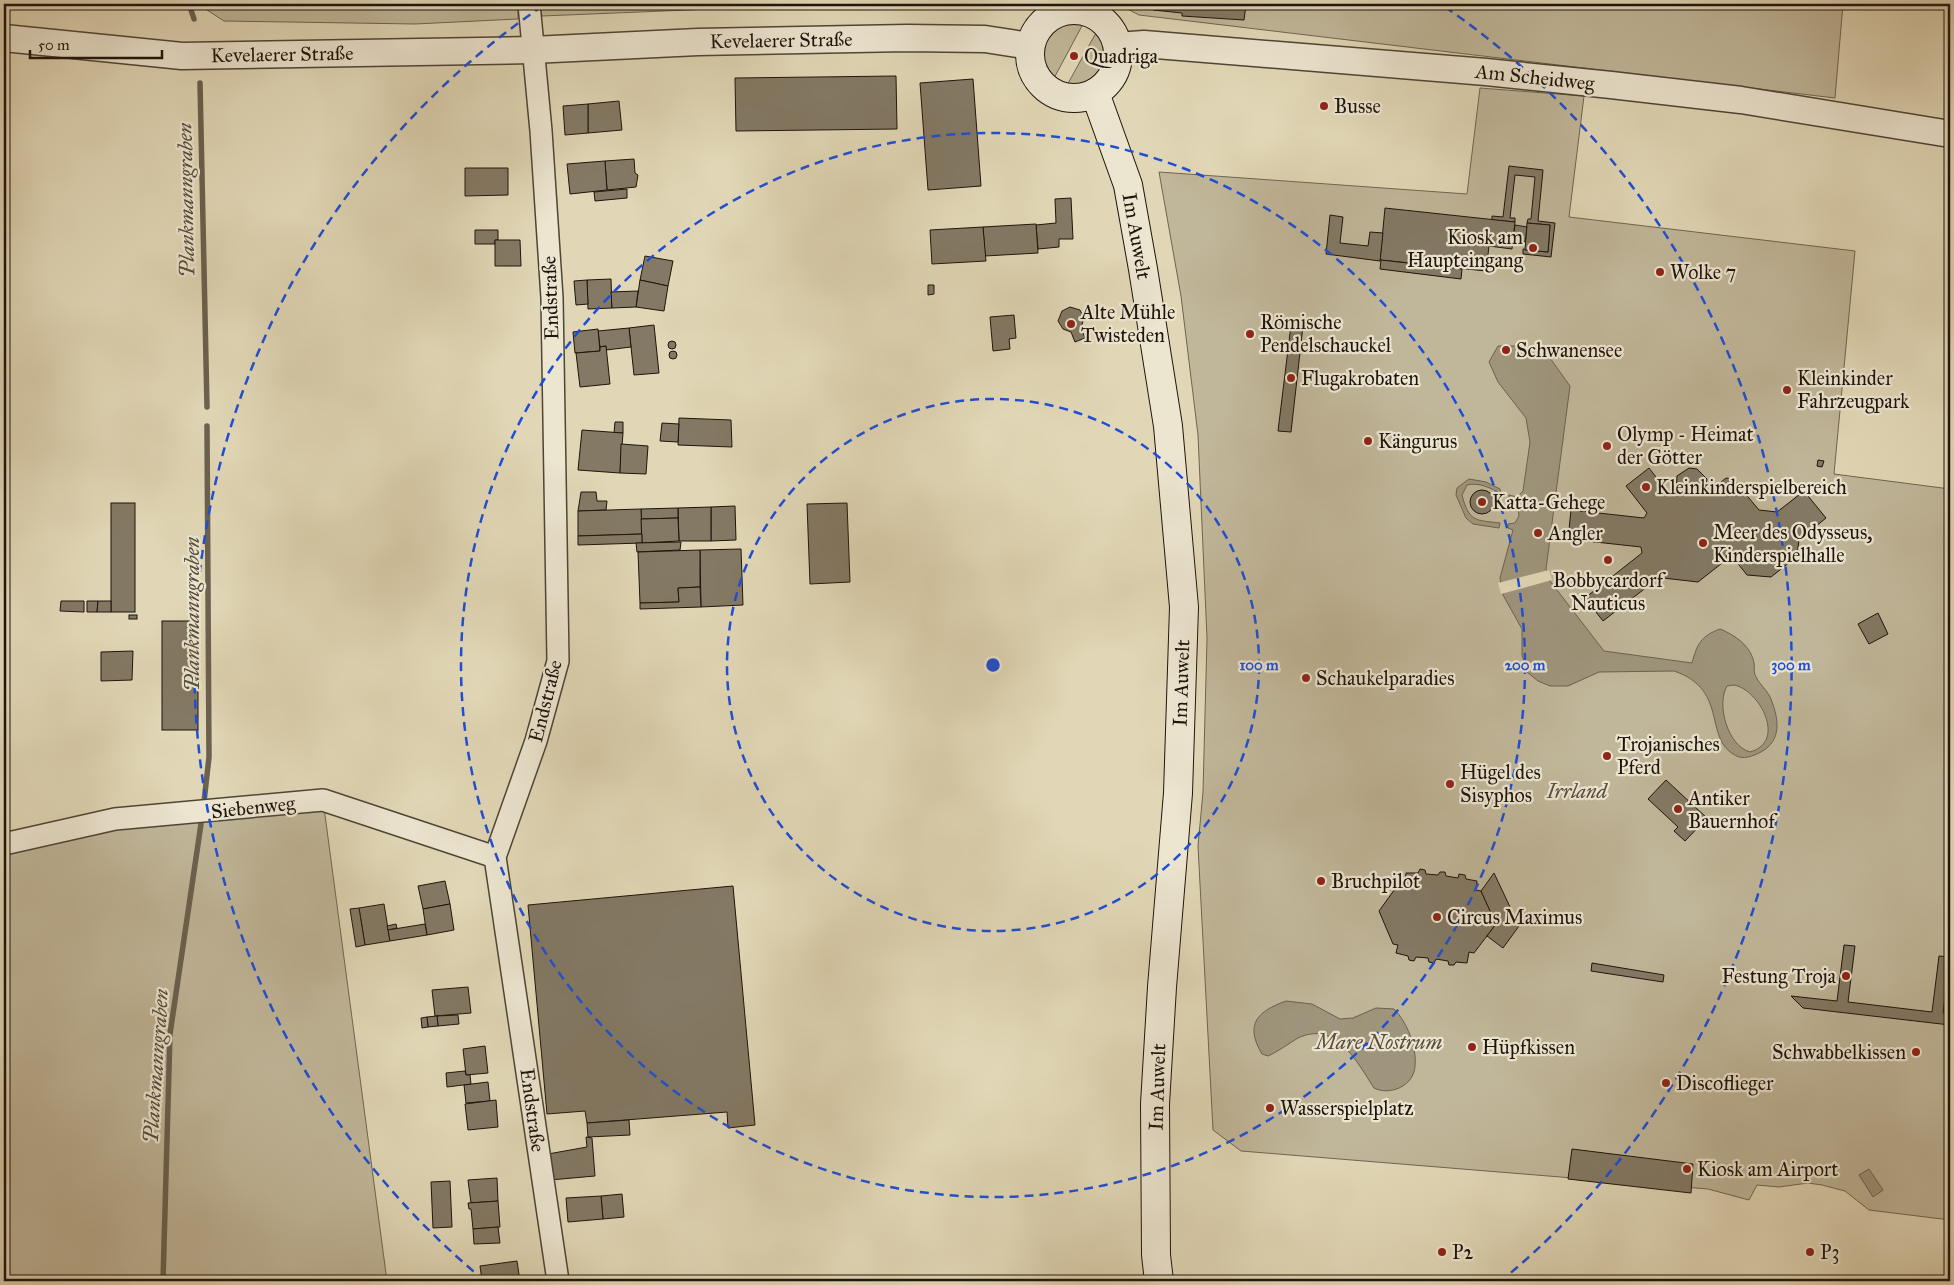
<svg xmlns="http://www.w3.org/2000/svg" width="1954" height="1285" font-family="'IM FELL Great Primer',serif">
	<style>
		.green { fill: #c0b699; stroke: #6e6552 }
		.water { fill: #9e957c; stroke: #6a614f; fill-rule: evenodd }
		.pier { fill: #e1d7b6 }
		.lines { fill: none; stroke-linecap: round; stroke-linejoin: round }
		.stream { stroke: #6a614f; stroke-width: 5.5 }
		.building { fill: #837964; stroke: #1d140c }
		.minor-casing { stroke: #4e4536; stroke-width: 24 }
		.tertiary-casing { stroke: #4e4536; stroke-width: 29 }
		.secondary-casing { stroke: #1d140c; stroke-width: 30 }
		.minor { stroke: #ece5d0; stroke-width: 21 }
		.tertiary { stroke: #ece5d0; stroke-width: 26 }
		.secondary { stroke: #ece5d0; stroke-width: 28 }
		.ring { fill: none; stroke: #1d4ed8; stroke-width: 2.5; stroke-dasharray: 9 6 }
		.poi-dot { fill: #8f2418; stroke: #ece5d0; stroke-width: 2 }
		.labels { text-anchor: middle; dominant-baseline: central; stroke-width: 4.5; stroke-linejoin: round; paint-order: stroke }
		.street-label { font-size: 20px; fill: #1d140c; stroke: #ece5d0 }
		.poi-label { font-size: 20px; fill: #1d140c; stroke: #ece5d0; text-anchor: start }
		.park-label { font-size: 20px; font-style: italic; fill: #564d3d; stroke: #ece5d0 }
		.water-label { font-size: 21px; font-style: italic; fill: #574e3e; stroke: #ece5d0 }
		.centre { fill: #1d4ed8; stroke: #ece5d0; stroke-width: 2.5 }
		.ring-label { font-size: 15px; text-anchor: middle; font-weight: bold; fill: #1d4ed8; stroke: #ece5d0; stroke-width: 4.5; stroke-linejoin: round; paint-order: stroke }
	</style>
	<rect width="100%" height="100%" fill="#e1d7b6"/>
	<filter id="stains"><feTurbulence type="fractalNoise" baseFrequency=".004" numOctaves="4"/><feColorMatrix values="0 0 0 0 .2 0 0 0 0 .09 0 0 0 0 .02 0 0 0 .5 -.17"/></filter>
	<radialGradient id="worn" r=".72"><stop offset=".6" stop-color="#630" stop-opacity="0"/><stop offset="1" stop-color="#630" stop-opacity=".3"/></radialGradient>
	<g class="green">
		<path d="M202 4H518V19L415 24 224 21 204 8Z"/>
		<path d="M540 4H834L542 16Z"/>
		<path d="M1118 4H1843L1835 98 1139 15Z"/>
		<path d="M1075 22 1083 24 1053 80C1027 56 1045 28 1075 22Z"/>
		<path d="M1097 31C1118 58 1102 94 1066 87Z"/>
		<path d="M1480 88 1584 96 1569 217 1855 251 1834 474 1950 489V1220L1869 1210 1845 1191 1822 1185 1808 1183 1779 1187 1757 1185 1749 1200 1708 1189 1241 1151 1213 1130 1198 846 1203 792 1207 638 1198 435 1181 296 1159 172 1467 194Z"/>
		<path d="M323 800 387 1281H4V844Z"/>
	</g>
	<g class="water">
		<path d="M1498 346H1516L1545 351 1570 386 1546 569 1550 581 1604 651 1692 663C1697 644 1701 636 1720 629 1735 635 1751 646 1754 663 1755 668 1753 672 1756 677 1760 685 1768 691 1771 699 1779 720 1782 740 1761 752 1755 755 1746 759 1739 757 1701 742 1731 690 1674 671L1599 672 1568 686H1550L1538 681 1527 672 1522 655V629L1503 595 1500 578 1513 530 1508 528V524L1515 523 1519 516 1518 508 1509 499V495L1517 497 1523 491 1530 442 1526 418 1498 382 1489 362ZM1734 685C1760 690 1787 742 1750 752 1728 746 1716 705 1727 686Z"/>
		<path d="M1469 479 1486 482 1500 489 1501 494C1491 488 1479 482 1467 485L1462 495C1469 522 1475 520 1500 523L1499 528 1473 524 1466 518 1456 495 1457 488Z"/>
		<path d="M1286 1001 1312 1004 1340 1019 1353 1018 1376 1008 1394 1009C1407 1022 1417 1047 1415 1066 1414 1086 1390 1096 1374 1088 1357 1062 1336 1020 1298 1038 1288 1044 1279 1051 1268 1056L1262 1054C1244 1024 1258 1011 1286 1001Z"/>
		<path d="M1869 1169 1883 1190 1873 1197 1859 1175Z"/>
	</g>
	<path class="pier" d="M1549 570 1552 580 1501 594 1498 583Z"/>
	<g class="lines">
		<g class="stream">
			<path d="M189 4 194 19"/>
			<path d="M200 83 207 407"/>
			<path d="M204 802 209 757 207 426"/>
			<path d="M163 1281 170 1034 201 824"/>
		</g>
	</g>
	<g class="building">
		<path d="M1154 4H1246L1244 20 1182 16V13L1153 10Z"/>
		<path d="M1802 4H1810L1809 9 1801 8Z"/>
		<path d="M896 76 897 129 736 131 735 78Z"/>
		<path d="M973 79 981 186 928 190 920 83Z"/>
		<path d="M619 101 622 130 588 133V104Z"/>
		<path d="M588 104V133L565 135 563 106Z"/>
		<path d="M634 159 635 173 638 175 636 187 607 190 605 161Z"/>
		<path d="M605 161 607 190 570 194 567 164Z"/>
		<path d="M1509 166 1543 170 1538 221 1555 223 1551 257 1523 254V249L1548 252 1550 225 1527 223 1528 219H1531L1535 177 1515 175 1510 218H1515V222L1492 220V216L1503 217Z"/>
		<path d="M465 168H508V195L465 196Z"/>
		<path d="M627 189V198L595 201 594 192Z"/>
		<path d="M1071 198 1073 239H1059V247L1038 249 1036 225 1056 223 1055 199Z"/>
		<path d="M1385 208 1515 222 1512 249 1489 246 1486 271 1380 260Z"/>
		<path d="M1330 215 1343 217 1340 243 1368 246 1370 232 1383 233 1380 261 1326 254Z"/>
		<path d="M1527 223 1550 225 1548 252 1525 250Z"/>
		<path d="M1036 224 1038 253 985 256 983 227Z"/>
		<path d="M1515 225 1527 227 1525 242 1513 241Z"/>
		<path d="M983 227 986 261 932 264 930 230Z"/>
		<path d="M475 230H498V240H495V244H475Z"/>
		<path d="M495 240H520L521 266H495Z"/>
		<path d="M645 256 673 261 668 286 640 280Z"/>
		<path d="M1381 260 1462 269 1461 279 1380 269Z"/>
		<path d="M611 279 612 308 588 309 587 280Z"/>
		<path d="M587 280 588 304 576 305 574 281Z"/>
		<path d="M640 280 668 286 664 311 636 307Z"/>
		<path d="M928 285H934V294L928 295Z"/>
		<path d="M638 291 636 307 612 308 611 292Z"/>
		<path d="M1070 307 1080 310 1084 318 1081 328 1085 338 1075 342 1071 332 1063 329 1058 321 1062 311Z"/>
		<path d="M1014 315 1016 338 1009 339 1010 349 993 351 990 317Z"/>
		<path d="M654 325 659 373 634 375 629 328Z"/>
		<path d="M1291 325 1303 326 1291 432 1278 431Z"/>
		<path d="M629 328 631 347 606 350V346L600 347 598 331Z"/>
		<path d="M598 329 600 351 575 353 573 332Z"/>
		<circle cx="672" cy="345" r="4"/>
		<path d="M606 346 610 384 580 387 576 353 600 351V347Z"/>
		<circle cx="673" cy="355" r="4"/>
		<path d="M679 418 731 420 732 447 678 445Z"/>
		<path d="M615 422H623V433H614Z"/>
		<path d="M662 423 679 424 678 442 660 441Z"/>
		<path d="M582 430 623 433 620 473 578 470Z"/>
		<path d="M621 444 648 446 646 474 620 473Z"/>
		<path d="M1818 460 1824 461 1822 467 1817 466Z"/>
		<path d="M1649 468 1670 495 1676 493 1677 476 1689 468 1697 469 1707 479 1704 496 1726 478 1733 479 1759 510 1777 512 1804 491 1826 518 1799 540 1796 563 1790 562 1771 577 1747 575 1731 555 1732 552H1727L1726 560 1698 582 1663 578 1661 576 1603 621 1585 598 1642 553 1641 547 1568 539 1571 510 1644 518 1647 513 1626 486Z"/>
		<circle cx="1482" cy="502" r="12"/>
		<path d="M581 492H596L597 501H607L606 510 578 511Z"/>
		<rect x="111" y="503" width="24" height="109"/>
		<path d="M847 503 850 582 810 584 807 504Z"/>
		<path d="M735 506 736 540 711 541V507Z"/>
		<path d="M711 507V541H679L678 508Z"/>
		<path d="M678 508V518L641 519V509Z"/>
		<path d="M641 509 642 534 578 536V511Z"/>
		<path d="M678 518 679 541 642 543 641 519Z"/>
		<path d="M642 534V543L578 545V536Z"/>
		<path d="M681 542 680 550 637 552 636 543Z"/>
		<path d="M741 549 743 605 701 607 700 550Z"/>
		<path d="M700 550V587L678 588 679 602 640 603 638 552Z"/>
		<path d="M700 587 701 607 640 609V603L679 602 678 588Z"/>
		<path d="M61 601H84V612L60 611Z"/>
		<path d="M87 601H98L97 612H87Z"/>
		<path d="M98 601H111V612H97Z"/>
		<path d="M1878 613 1888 634 1869 644 1858 624Z"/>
		<rect x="129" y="615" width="8" height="4"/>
		<rect x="162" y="621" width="36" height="109"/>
		<path d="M133 651 132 680 101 681V652Z"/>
		<path d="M1666 780 1707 818 1685 841 1674 831 1678 827 1648 799Z"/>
		<path d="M1420 869 1425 870 1426 874 1438 875 1440 872H1445L1446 876 1458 878 1459 874 1465 875 1466 879 1477 881 1476 890 1481 891 1496 924 1474 953 1469 952 1467 963 1456 962 1454 965H1449L1448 961 1436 959 1434 963 1429 962 1428 958 1416 957 1414 961 1409 960 1408 956 1396 953 1398 945 1393 944 1379 911 1400 882H1405L1406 873H1418Z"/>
		<path d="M1494 873 1519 926 1503 948 1487 936 1496 924 1481 891Z"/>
		<path d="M445 881 450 904 423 909 418 886Z"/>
		<path d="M733 886 755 1125 728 1128 727 1112 587 1123 585 1111 547 1114 528 905Z"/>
		<path d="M384 904 390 941 365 945 359 908Z"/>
		<path d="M450 904 454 930 427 935 423 909Z"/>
		<path d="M359 908 365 945 356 947 350 909Z"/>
		<path d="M396 924 397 928 388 930 387 926Z"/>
		<path d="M425 924 427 935 390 941 388 930Z"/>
		<path d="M1844 945 1855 946 1848 1002 1932 1012 1939 956 1950 957 1943 1013 1950 1014V1025L1803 1008 1791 996 1837 1001Z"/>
		<path d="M1592 963 1664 975 1663 982 1591 971Z"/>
		<path d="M468 987 471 1013 435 1016 432 990Z"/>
		<path d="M458 1015 459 1024 438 1026 437 1016Z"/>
		<path d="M437 1016 438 1026 428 1027 427 1017Z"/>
		<path d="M427 1017 428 1027 422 1028 421 1018Z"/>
		<path d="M485 1046 488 1073 466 1075 463 1049Z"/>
		<path d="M465 1071 466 1075H470L471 1084 447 1087 446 1073Z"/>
		<path d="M488 1082 490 1101 466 1103 464 1085Z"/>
		<path d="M496 1100 498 1127 468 1130 465 1104Z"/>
		<path d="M629 1120 630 1135 588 1137 587 1123Z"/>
		<path d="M586 1137 592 1138 595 1176 550 1180 548 1154 587 1147Z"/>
		<path d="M1572 1149 1693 1164 1691 1193 1568 1179Z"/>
		<path d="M497 1178 498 1201 471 1203 468 1180Z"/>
		<path d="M450 1181 452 1227 433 1228 431 1182Z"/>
		<path d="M622 1194 624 1217 603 1219 601 1196Z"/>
		<path d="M601 1196 603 1219 568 1222 566 1198Z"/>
		<path d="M498 1201 500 1227 473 1229 471 1209H469L468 1203Z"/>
		<path d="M498 1227 500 1243 474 1244 473 1229Z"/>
		<path d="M517 1261 520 1281H482L480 1266Z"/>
	</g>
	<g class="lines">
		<g class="minor-casing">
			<g id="minor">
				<path d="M529 4 541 131 552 298 558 661 536 741 495 857 558 1281"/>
				<path d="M4 844 115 819 323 800 495 857"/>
			</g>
		</g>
		<g class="tertiary-casing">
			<g id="tertiary">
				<path d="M4 38 182 56 532 50 698 42 907 38 985 39 1030 46"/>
				<path d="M1117 46 1144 44 1486 72 1611 85 1741 100 1950 134"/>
			</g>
		</g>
		<g class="secondary-casing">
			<g id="secondary">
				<circle cx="1074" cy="54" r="44"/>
				<path d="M1095 93 1128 185 1143 269 1168 426 1184 607 1178 793 1162 987 1155 1104 1156 1255 1159 1281"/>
			</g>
		</g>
		<use href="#minor" class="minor"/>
		<use href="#tertiary" class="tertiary"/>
		<use href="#secondary" class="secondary"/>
	</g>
	<g class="ring">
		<circle cx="993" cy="665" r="266"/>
		<circle cx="993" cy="665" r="532"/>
		<path d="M485 1281A798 798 0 0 1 541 7M1445 7A798 798 0 0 1 1501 1281"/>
	</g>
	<g class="poi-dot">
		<circle cx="1074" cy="56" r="5"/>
		<circle cx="1324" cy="106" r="5"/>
		<circle cx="1533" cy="248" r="5"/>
		<circle cx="1660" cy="272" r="5"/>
		<circle cx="1071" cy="324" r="5"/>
		<circle cx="1250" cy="334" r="5"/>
		<circle cx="1506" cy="350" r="5"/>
		<circle cx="1291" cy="378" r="5"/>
		<circle cx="1787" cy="390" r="5"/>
		<circle cx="1368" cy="441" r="5"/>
		<circle cx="1607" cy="446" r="5"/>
		<circle cx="1646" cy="487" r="5"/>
		<circle cx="1482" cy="502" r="5"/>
		<circle cx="1538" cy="533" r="5"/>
		<circle cx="1703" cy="543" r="5"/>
		<circle cx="1608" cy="560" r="5"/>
		<circle cx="1306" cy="678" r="5"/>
		<circle cx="1607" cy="756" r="5"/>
		<circle cx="1450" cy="784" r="5"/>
		<circle cx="1678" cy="809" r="5"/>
		<circle cx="1321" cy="881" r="5"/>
		<circle cx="1437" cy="917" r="5"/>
		<circle cx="1846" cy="976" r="5"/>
		<circle cx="1472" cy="1047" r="5"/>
		<circle cx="1916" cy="1052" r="5"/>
		<circle cx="1666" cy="1083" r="5"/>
		<circle cx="1270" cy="1108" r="5"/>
		<circle cx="1687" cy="1169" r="5"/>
		<circle cx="1442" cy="1252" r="5"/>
		<circle cx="1810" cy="1252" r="5"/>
	</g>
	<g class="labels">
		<g class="street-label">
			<text transform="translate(781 40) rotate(-1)">Kevelaerer Straße</text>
			<text transform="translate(282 54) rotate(-1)">Kevelaerer Straße</text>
			<text transform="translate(1535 77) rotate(6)">Am Scheidweg</text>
			<text transform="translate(1137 236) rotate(80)">Im Auwelt</text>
			<text transform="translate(550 298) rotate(-92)">Endstraße</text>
			<text transform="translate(1181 683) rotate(-88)">Im Auwelt</text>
			<text transform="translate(545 701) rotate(-76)">Endstraße</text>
			<text transform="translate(253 807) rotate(-6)">Siebenweg</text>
			<text transform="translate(1157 1087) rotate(-88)">Im Auwelt</text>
			<text transform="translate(533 1110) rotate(82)">Endstraße</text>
		</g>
		<g class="poi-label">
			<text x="1084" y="56">Quadriga</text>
			<text x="1334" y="106">Busse</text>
			<text x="1523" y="237" text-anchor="end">Kiosk am<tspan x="1523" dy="23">Haupteingang</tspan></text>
			<text x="1670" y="272">Wolke 7</text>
			<text x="1081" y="312">Alte Mühle<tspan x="1081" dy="23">Twisteden</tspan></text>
			<text x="1260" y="322">Römische<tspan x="1260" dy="23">Pendelschauckel</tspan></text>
			<text x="1516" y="350">Schwanensee</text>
			<text x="1301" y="378">Flugakrobaten</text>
			<text x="1797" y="378">Kleinkinder<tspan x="1797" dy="23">Fahrzeugpark</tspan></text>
			<text x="1617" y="434">Olymp - Heimat<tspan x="1617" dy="23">der Götter</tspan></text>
			<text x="1378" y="441">Kängurus</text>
			<text x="1656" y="487">Kleinkinderspielbereich</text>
			<text x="1492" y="502">Katta-Gehege</text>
			<text x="1713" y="532">Meer des Odysseus,<tspan x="1713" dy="23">Kinderspielhalle</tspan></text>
			<text x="1548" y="533">Angler</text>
			<text x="1608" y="580" text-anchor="middle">Bobbycardorf<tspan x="1608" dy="23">Nauticus</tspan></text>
			<text x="1316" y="678">Schaukelparadies</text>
			<text x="1617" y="744">Trojanisches<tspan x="1617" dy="23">Pferd</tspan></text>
			<text x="1460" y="772">Hügel des<tspan x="1460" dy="23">Sisyphos</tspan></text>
			<text x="1688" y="798">Antiker<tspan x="1688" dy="23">Bauernhof</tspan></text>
			<text x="1331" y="881">Bruchpilot</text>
			<text x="1447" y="917">Circus Maximus</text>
			<text x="1836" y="976" text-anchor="end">Festung Troja</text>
			<text x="1482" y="1047">Hüpfkissen</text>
			<text x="1906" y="1052" text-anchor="end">Schwabbelkissen</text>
			<text x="1676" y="1083">Discoflieger</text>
			<text x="1280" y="1108">Wasserspielplatz</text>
			<text x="1697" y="1169">Kiosk am Airport</text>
			<text x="1452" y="1252">P2</text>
			<text x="1820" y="1252">P3</text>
		</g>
		<g class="park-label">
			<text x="1577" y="791">Irrland</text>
		</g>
		<g class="water-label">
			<text transform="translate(186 200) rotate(-91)">Plankmanngraben</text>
			<text transform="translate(192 614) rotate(-90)">Plankmanngraben</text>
			<text x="1379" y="1042">Mare Nostrum</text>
			<text transform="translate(156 1066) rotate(-86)">Plankmanngraben</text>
		</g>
	</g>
	<circle cx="993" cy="665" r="8" class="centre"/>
	<g class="ring-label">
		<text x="1259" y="670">100 m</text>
		<text x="1525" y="670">200 m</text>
		<text x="1791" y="670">300 m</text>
	</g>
	<rect width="1954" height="1285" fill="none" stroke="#e1d7b6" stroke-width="20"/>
	<rect x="5" y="5" width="1944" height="1275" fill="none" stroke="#1d140c" stroke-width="2.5"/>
	<rect x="10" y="10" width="1934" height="1265" fill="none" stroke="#1d140c"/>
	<path d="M30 50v8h132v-8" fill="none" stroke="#1d140c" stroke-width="2.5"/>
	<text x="38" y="50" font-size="15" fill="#1d140c" stroke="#ece5d0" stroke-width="4" paint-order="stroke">50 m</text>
	<rect width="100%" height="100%" filter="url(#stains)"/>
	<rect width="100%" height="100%" fill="url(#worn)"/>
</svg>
